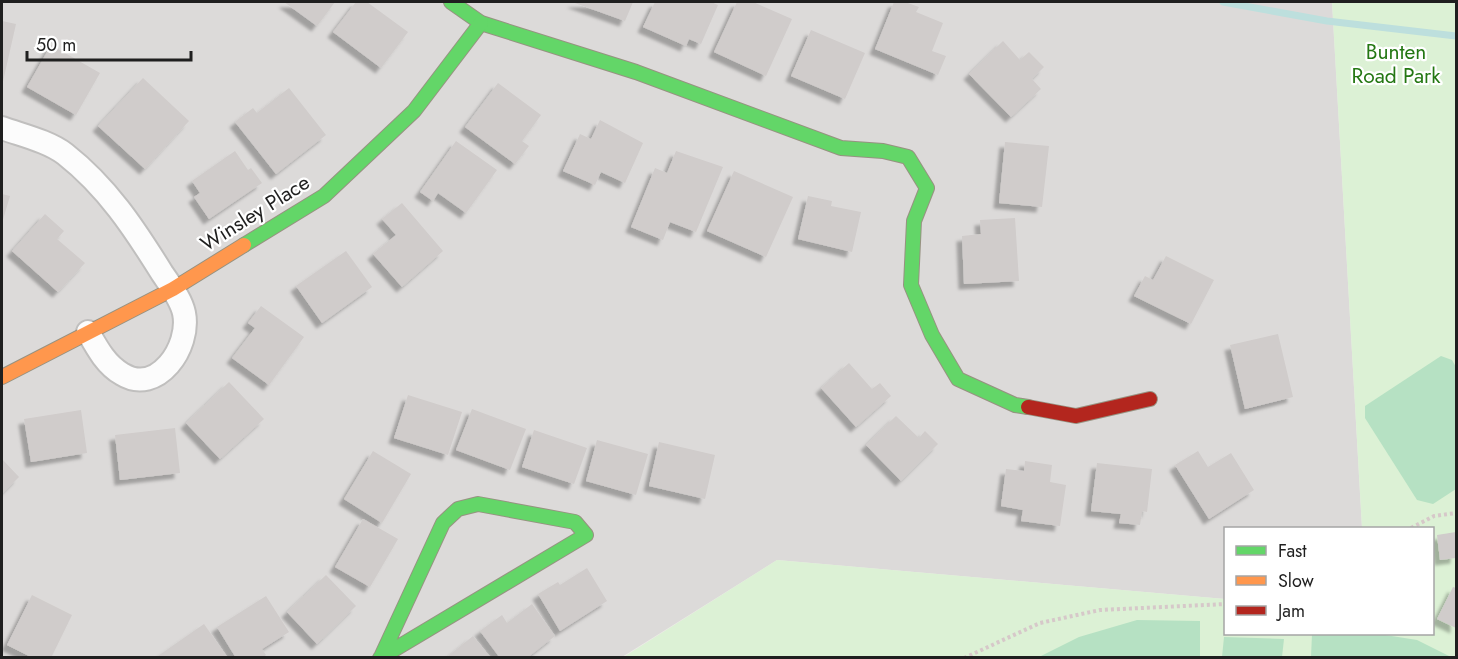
<svg xmlns="http://www.w3.org/2000/svg" width="1458" height="659" font-family="Jost,sans-serif">
	<style>
		.residential { fill: #dcdad9 }
		.park { fill: #dcf1d5 }
		.pitch { fill: #b6e1c3 }
		.lines { fill: none; stroke-linecap: round; stroke-linejoin: round }
		.stream { stroke: #bddfdd; stroke-width: 7 }
		.building { fill: #d0cccb; filter: url(#shadow) }
		.street-casing { stroke: #c0bfbe; stroke-width: 26 }
		.fast-casing { stroke: #979281; stroke-width: 16 }
		.slow-casing { stroke: #979281; stroke-width: 16 }
		.jam-casing { stroke: #979281; stroke-width: 16 }
		.path { stroke: #d6c8c9; stroke-width: 4; stroke-dasharray: 3 3; stroke-linecap: butt }
		.street { stroke: #fcfcfc; stroke-width: 22 }
		.fast { stroke: #63d668; stroke-width: 14 }
		.slow { stroke: #ff974d; stroke-width: 14 }
		.jam { stroke: #b3261e; stroke-width: 14 }
		.labels { text-anchor: middle; dominant-baseline: central; stroke-width: 4.5; stroke-linejoin: round; paint-order: stroke }
		.park-label { font-size: 21px; fill: #247713; stroke: #fff }
		.street-label { font-size: 21px; fill: #1f1f1f; stroke: #fff }
	</style>
	<defs>
		<filter id="shadow"><feDropShadow dx="-5.5" dy="5.5" stdDeviation="1.5" flood-color="#0004"/></filter>
	</defs>
	<rect width="100%" height="100%" fill="#edeae8"/>
	<path class="residential" d="M2 2H1332L1362 528H1226L1225 599 777 560 622 657H2Z"/>
	<path class="park" d="M1332 2H1456V657L622 658 777 560 1225 599 1226 634H1432V528H1362Z"/>
	<g class="pitch">
		<path d="M1441 356 1452 360 1456 367V489L1433 504 1417 500 1365 418V406Z"/>
		<path d="M1137 620 1200 621V657H1039L1079 637Z"/>
		<path d="M1312 634H1379L1417 640 1451 657H1311Z"/>
		<path d="M1224 637 1284 639 1282 657H1222Z"/>
	</g>
	<g class="lines">
		<path class="stream" d="M1223 2 1327 21 1456 36"/>
	</g>
	<g class="building">
		<path d="M284 2H335L317 26Z"/>
		<path d="M356 2H367L408 32 381 68 333 32Z"/>
		<path d="M572 2H633L625 21Z"/>
		<path d="M655 2H711L718 5 701 44 689 39 686 46 643 27Z"/>
		<path d="M737 2H753L792 19 766 76 714 52Z"/>
		<path d="M894 2H905L919 7 916 12 943 23 932 51 946 56 938 75 875 49Z"/>
		<path d="M2 21 16 24 2 86Z"/>
		<path d="M811 30 865 53 845 99 791 76Z"/>
		<path d="M1003 41 1020 60 1029 52 1044 67 1032 79 1041 89 1011 117 969 74Z"/>
		<path d="M51 45 100 73 76 115 27 87Z"/>
		<path d="M143 78 189 121 145 169 98 126Z"/>
		<path d="M498 83 541 115 522 141 529 146 515 164 465 127Z"/>
		<path d="M289 88 326 135 276 174 235 122 253 108 257 113Z"/>
		<path d="M600 120 643 143 625 183 601 172 595 185 563 171 580 134 591 139Z"/>
		<path d="M456 141 497 170 466 213 438 193 433 201 420 192Z"/>
		<path d="M1005 142 1049 146 1042 207 999 203Z"/>
		<path d="M235 151 248 170 251 168 262 183 209 219 194 197 200 193 192 181Z"/>
		<path d="M676 151 723 167 696 232 670 222 663 240 631 227 655 168 667 173Z"/>
		<path d="M734 171 793 197 766 257 707 231Z"/>
		<path d="M2 194 10 196 2 223Z"/>
		<path d="M808 196 832 201 831 206 861 212 852 252 798 239Z"/>
		<path d="M402 203 443 251 402 287 373 254 396 235 382 219Z"/>
		<path d="M45 214 64 231 57 239 85 263 58 292 12 251Z"/>
		<path d="M1015 218 1019 281 964 284 962 236 981 234 980 220Z"/>
		<path d="M346 251 372 287 322 323 296 286Z"/>
		<path d="M1166 256 1214 280 1191 324 1134 296 1145 276 1153 280Z"/>
		<path d="M261 306 304 337 269 385 232 358 255 328 248 323Z"/>
		<path d="M1278 334 1293 397 1245 409 1230 345Z"/>
		<path d="M849 363 872 389 880 383 891 396 856 427 821 388Z"/>
		<path d="M229 382 264 419 220 459 186 423Z"/>
		<path d="M408 395 462 412 448 455 394 438Z"/>
		<path d="M472 409 526 429 510 470 456 450Z"/>
		<path d="M81 410 87 453 31 462 24 419Z"/>
		<path d="M896 416 919 438 925 431 938 444 901 481 866 445Z"/>
		<path d="M175 428 180 473 120 480 115 435Z"/>
		<path d="M534 430 587 448 574 484 522 467Z"/>
		<path d="M597 440 648 454 636 495 586 481Z"/>
		<path d="M659 442 715 455 705 499 649 486Z"/>
		<path d="M373 451 411 474 382 523 344 499Z"/>
		<path d="M1198 451 1208 467 1231 453 1254 490 1209 519 1175 465Z"/>
		<path d="M2 459 19 477 2 494Z"/>
		<path d="M1025 461 1052 465 1050 482 1066 485 1060 526 1021 521 1023 510 1001 506 1006 469 1024 471Z"/>
		<path d="M1097 463 1152 469 1147 512 1142 511 1140 525 1119 523 1121 514 1091 511Z"/>
		<path d="M363 519 398 539 370 587 335 567Z"/>
		<path d="M1456 532V558L1440 560 1437 535Z"/>
		<path d="M587 568 607 601 560 631 538 594 558 582 560 585Z"/>
		<path d="M326 575 356 606 317 644 287 612Z"/>
		<path d="M1453 587 1456 588V628L1437 619Z"/>
		<path d="M32 595 72 615 51 658H33L7 645Z"/>
		<path d="M266 596 289 632 262 649 266 655 262 658H236L217 627Z"/>
		<path d="M532 604 555 636 527 658H500L480 631 502 615 507 623Z"/>
		<path d="M204 624 228 658H159L158 656Z"/>
		<path d="M473 636 491 658H446Z"/>
	</g>
	<g class="lines">
		<g class="street-casing">
			<path id="street" d="M2 128C21 135 48 141 65 154 107 187 134 228 162 273 170 285 181 299 184 313 191 347 157 396 122 374 106 365 97 348 88 332"/>
		</g>
		<g class="fast-casing">
			<g id="fast">
				<path d="M451 2 481 23 636 72 841 148 883 151 908 157 927 188 914 221 911 285 932 335 958 379 1015 405 1028 407"/>
				<path d="M244 245 324 196 414 111 481 23"/>
				<path d="M380 658 586 535 575 522 478 504 458 509 443 523 381 657"/>
			</g>
		</g>
		<g class="slow-casing">
			<path id="slow" d="M2 377 173 289 244 245"/>
		</g>
		<g class="jam-casing">
			<path id="jam" d="M1028 407 1076 416 1150 399"/>
		</g>
		<g class="path">
			<path d="M1411 528 1434 516 1456 513"/>
			<path d="M964 658 1040 623 1100 610 1226 604"/>
		</g>
		<use href="#street" class="street"/>
		<use href="#fast" class="fast"/>
		<use href="#slow" class="slow"/>
		<use href="#jam" class="jam"/>
	</g>
	<g class="labels">
		<g class="park-label">
			<text x="1396" y="52">Bunten<tspan x="1396" dy="24">Road Park</tspan></text>
		</g>
		<g class="street-label">
			<text transform="translate(255 213) rotate(-32)">Winsley Place</text>
		</g>
	</g>
	<rect width="1458" height="659" fill="none" stroke="#1f1f1f" stroke-width="6"/>
	<rect x="1224" y="527" width="210" height="108" fill="#ffffff" stroke="#a5a5a5" stroke-width="1.5"/>
	<rect x="1236" y="546" width="30" height="9" fill="#63d668" stroke="#a5a5a5" stroke-width="1.5"/>
	<text x="1278" y="557" font-size="18" fill="#1f1f1f">Fast</text>
	<rect x="1236" y="576" width="30" height="9" fill="#ff974d" stroke="#a5a5a5" stroke-width="1.5"/>
	<text x="1278" y="587" font-size="18" fill="#1f1f1f">Slow</text>
	<rect x="1236" y="606" width="30" height="9" fill="#b3261e" stroke="#a5a5a5" stroke-width="1.5"/>
	<text x="1278" y="617" font-size="18" fill="#1f1f1f">Jam</text>
	<path d="M27 51v9h164v-9" fill="none" stroke="#1f1f1f" stroke-width="3"/>
	<text x="36" y="51" font-size="18" fill="#1f1f1f" stroke="#ffffff" stroke-width="4.5" paint-order="stroke">50 m</text>
</svg>
